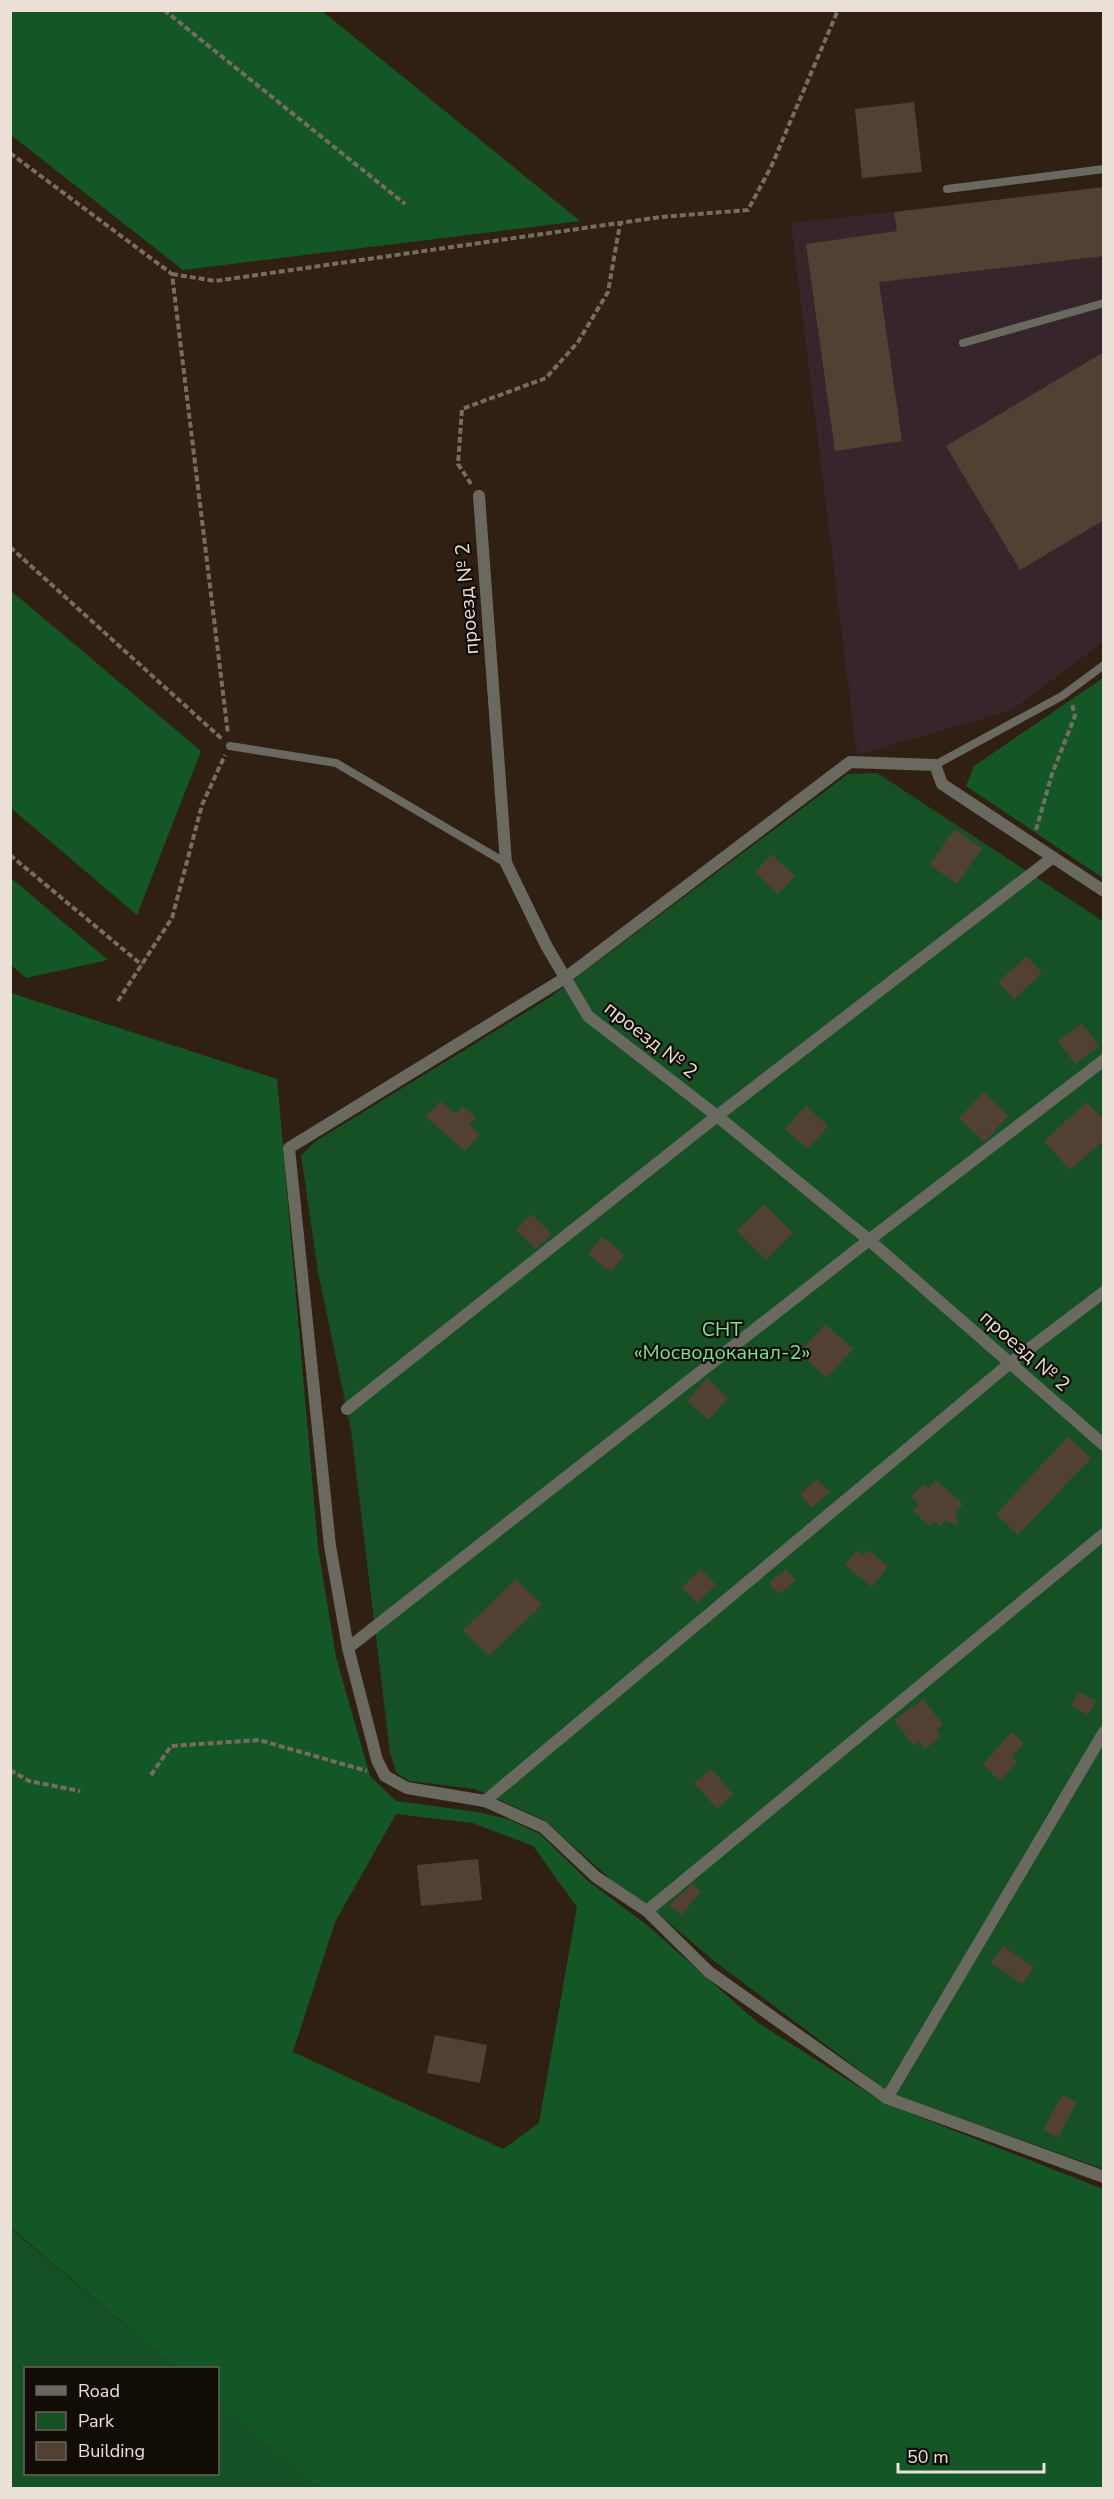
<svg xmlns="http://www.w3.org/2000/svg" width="1114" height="2499" font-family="'Nunito Sans',sans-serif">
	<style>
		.industrial { fill: #37252c }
		.green { fill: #165125 }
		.forest { fill: #145726; fill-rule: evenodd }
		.building { fill: #524133 }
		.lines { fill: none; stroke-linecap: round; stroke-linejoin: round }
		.path { stroke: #786b60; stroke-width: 4; stroke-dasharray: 6 3; stroke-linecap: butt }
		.service { stroke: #6a6960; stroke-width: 8 }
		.minor { stroke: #6a6960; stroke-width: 12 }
		.labels { text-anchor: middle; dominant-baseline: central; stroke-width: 4.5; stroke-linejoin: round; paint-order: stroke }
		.street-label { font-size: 20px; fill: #eae0d7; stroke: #120c06 }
		.park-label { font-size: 20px; fill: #79e68e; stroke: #120c06 }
	</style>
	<rect width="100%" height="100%" fill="#2f2013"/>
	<path class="industrial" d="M1103 189V642L1012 710 857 755 791 223Z"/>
	<g class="green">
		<path d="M877 773 1103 921V2169L890 2093 714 1961 642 1900 625 1892 544 1820 475 1789 409 1781 396 1772 390 1753 351 1430 318 1272 301 1155 316 1141 549 998 848 774Z"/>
		<path d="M10 2228 177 2368H26V2474H218V2403L319 2488H11Z"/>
	</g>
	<g class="forest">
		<path d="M10 11H322L580 221 183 270 11 135Z"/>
		<path d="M10 590 201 751 137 915 11 808Z"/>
		<path d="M1103 678V878L966 786 974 766Z"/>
		<path d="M10 878H11L108 960 26 978 11 965Z"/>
		<path d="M11 993 277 1079 318 1547 336 1657 370 1776 396 1801 478 1812 508 1819 540 1834 588 1881 647 1925 757 2022 884 2103 1103 2189V2488H319L218 2403V2368H177L11 2228ZM396 1814 473 1823 533 1846 577 1907 539 2123 503 2149 293 2052 335 1922Z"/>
	</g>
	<g class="building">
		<path d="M914 102 922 172 862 178 855 109Z"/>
		<path d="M1104 187V256L879 282 902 441 835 451 806 244 897 231 894 212Z"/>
		<path d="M1104 352V520L1020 570 946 446Z"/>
		<path d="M954 829 982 848 957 884 930 865Z"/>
		<path d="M771 854 795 876 778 894 755 872Z"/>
		<path d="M1027 956 1042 973 1014 999 998 982Z"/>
		<path d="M1082 1023 1099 1046 1075 1064 1058 1041Z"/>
		<path d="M984 1092 1008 1116 984 1142 959 1118Z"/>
		<path d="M440 1101 455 1114 463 1106 476 1117 469 1124 480 1134 465 1151 426 1117Z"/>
		<path d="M1087 1102 1104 1120V1140L1070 1170 1044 1141Z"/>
		<path d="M806 1106 828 1126 808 1149 785 1129Z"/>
		<path d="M764 1204 793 1233 766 1260 737 1231Z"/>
		<path d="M531 1214 552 1234 536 1249 516 1230Z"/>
		<path d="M602 1237 625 1255 611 1272 588 1254Z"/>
		<path d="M825 1324 853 1349 827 1378 799 1353Z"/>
		<path d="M707 1378 728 1398 708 1420 687 1401Z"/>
		<path d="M1068 1437 1091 1458 1018 1535 996 1514Z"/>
		<path d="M817 1479 830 1492 812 1508 800 1494Z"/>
		<path d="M936 1480 963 1504 956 1512 958 1525 945 1520 940 1526 934 1521 930 1526 913 1511 919 1504 911 1497 923 1484 929 1489Z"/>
		<path d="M857 1550 863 1555 868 1550 888 1566 872 1587 845 1565Z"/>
		<path d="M701 1569 716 1585 697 1603 682 1587Z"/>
		<path d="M786 1569 796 1581 778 1594 769 1582Z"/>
		<path d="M516 1579 542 1605 489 1656 463 1630Z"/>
		<path d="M1079 1692 1096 1701 1088 1715 1071 1705Z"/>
		<path d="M923 1699 943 1725 936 1730 941 1737 925 1749 919 1741 914 1746 894 1720Z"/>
		<path d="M1012 1732 1024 1743 1012 1757 1017 1762 1000 1781 983 1764Z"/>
		<path d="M711 1769 733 1794 717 1809 694 1783Z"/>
		<path d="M478 1859 482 1900 421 1906 417 1865Z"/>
		<path d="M692 1884 701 1891 682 1915 669 1905Z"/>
		<path d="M1003 1946 1034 1967 1022 1984 991 1963Z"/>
		<path d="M435 2035 487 2045 480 2083 427 2073Z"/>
		<path d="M1062 2095 1077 2102 1058 2138 1043 2130Z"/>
	</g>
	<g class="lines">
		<g class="path">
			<path d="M164 10 405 204"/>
			<path d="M10 153 172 274 228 734"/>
			<path d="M172 274 215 281 661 217 748 210 771 167 838 10"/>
			<path d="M471 484 458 464 462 409 546 378 578 342 608 292 620 224"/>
			<path d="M10 547 222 739"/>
			<path d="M1036 830 1052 774 1075 716 1072 704"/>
			<path d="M10 855 142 965"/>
			<path d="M118 1001 172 918 202 805 225 755"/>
			<path d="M10 1770 29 1781 80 1791"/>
			<path d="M151 1775 171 1746 259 1740 367 1771"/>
		</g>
		<g class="service">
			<path d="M947 189 1104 169"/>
			<path d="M963 343 1104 303"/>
			<path d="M230 746 336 763 506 863"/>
			<path d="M935 765 1062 696 1104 665"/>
		</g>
		<g class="minor">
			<path d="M479 496 506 863 547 947 588 1016 717 1116 869 1240 1104 1445"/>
			<path d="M1104 891 942 784 935 765 850 762 565 978 289 1148 330 1546 348 1648 377 1760 385 1776 407 1788 485 1801 543 1827 596 1877 647 1911 709 1972 887 2098 1104 2177"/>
			<path d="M347 1409 717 1116 1052 858"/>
			<path d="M348 1648 869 1240 1104 1060"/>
			<path d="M485 1801 1009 1364 1104 1292"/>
			<path d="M647 1911 1104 1534"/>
			<path d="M887 2098 1104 1732"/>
		</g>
	</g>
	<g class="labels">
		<g class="street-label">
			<text transform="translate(467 599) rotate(-95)">проезд № 2</text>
			<text transform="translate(651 1040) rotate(38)">проезд № 2</text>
			<text transform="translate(1025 1351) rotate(41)">проезд № 2</text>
		</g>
		<g class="park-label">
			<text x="722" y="1329">СНТ<tspan x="722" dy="23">«Мосводоканал-2»</tspan></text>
		</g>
	</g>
	<rect width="1114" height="2499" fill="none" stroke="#eae0d7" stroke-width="24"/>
	<rect x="24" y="2367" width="195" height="108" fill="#120c06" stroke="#68615a" stroke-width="1.5"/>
	<rect x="36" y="2386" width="30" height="9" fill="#6a6960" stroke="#68615a" stroke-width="1.5"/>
	<text x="78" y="2397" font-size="18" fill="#eae0d7">Road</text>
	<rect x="36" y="2412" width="30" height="18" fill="#165125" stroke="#68615a" stroke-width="1.5"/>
	<text x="78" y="2427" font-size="18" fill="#eae0d7">Park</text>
	<rect x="36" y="2442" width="30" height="18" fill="#524133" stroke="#68615a" stroke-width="1.5"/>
	<text x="78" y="2457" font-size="18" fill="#eae0d7">Building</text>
	<path d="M898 2463v9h146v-9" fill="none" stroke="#eae0d7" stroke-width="3"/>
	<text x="907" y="2463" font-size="18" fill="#eae0d7" stroke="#120c06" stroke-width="4.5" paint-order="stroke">50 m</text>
</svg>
